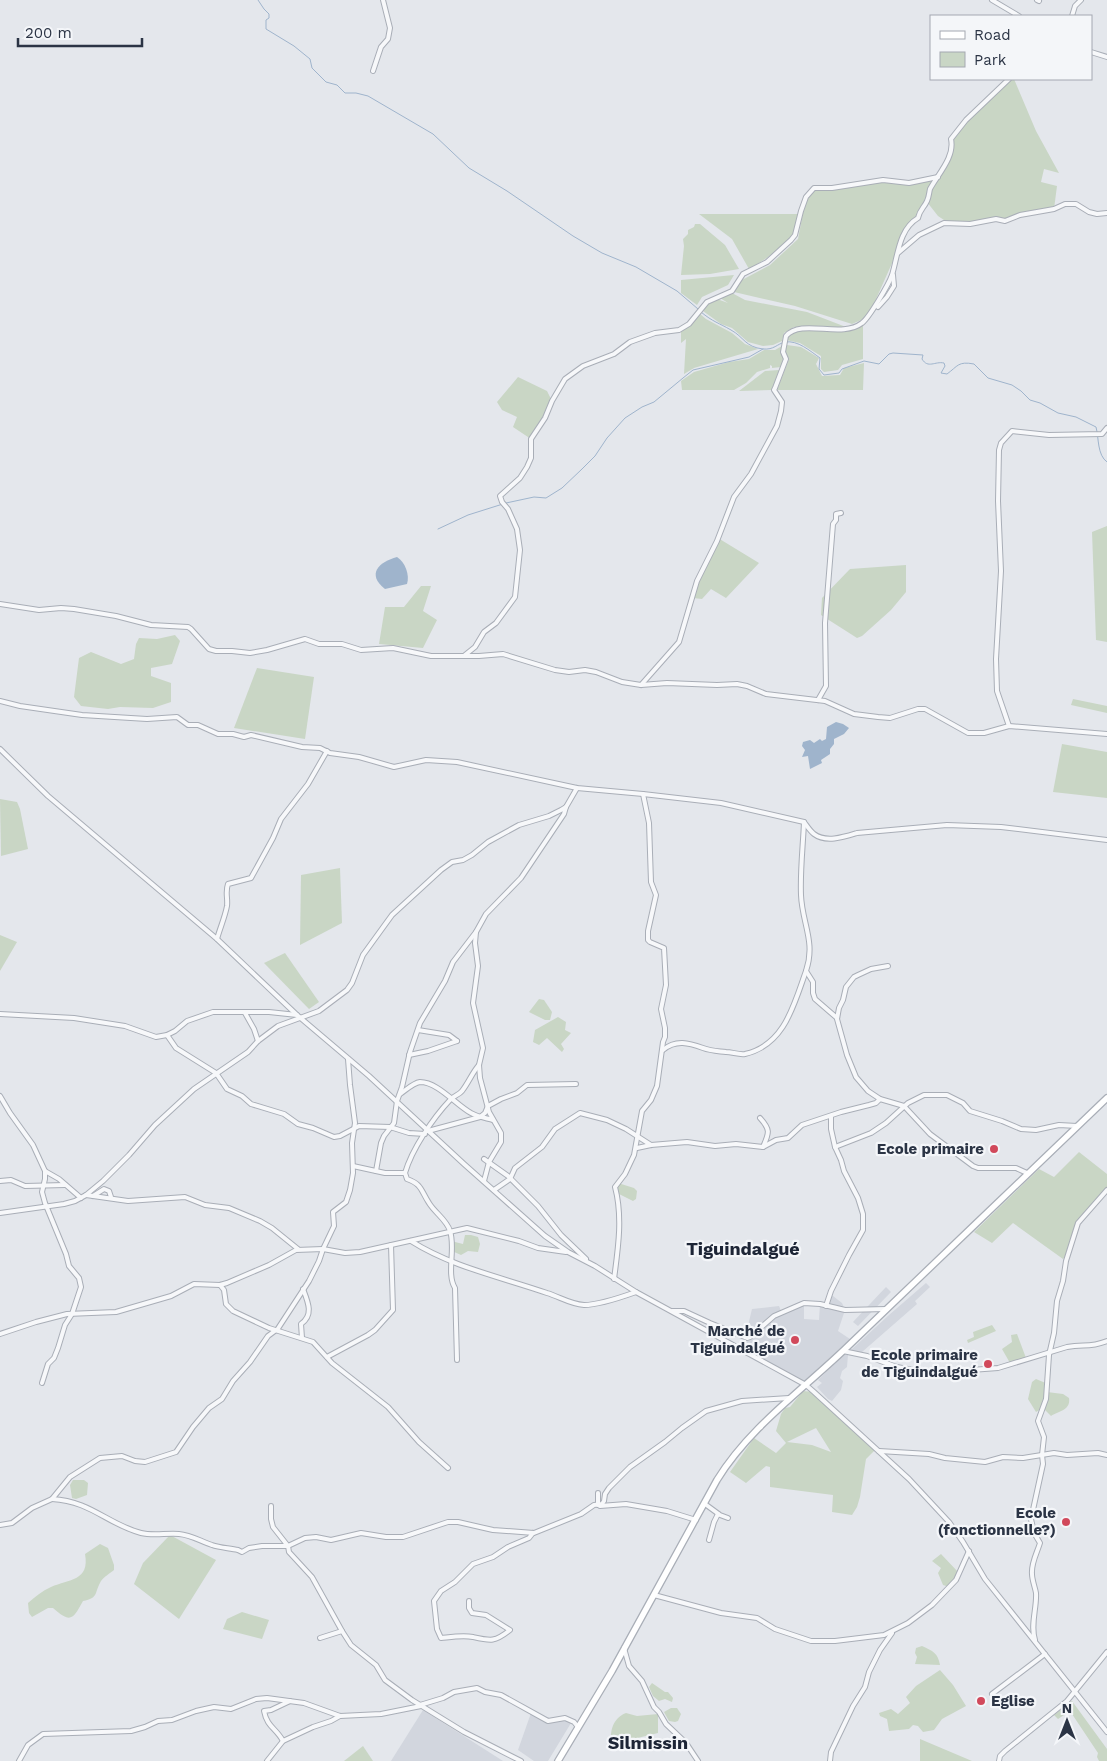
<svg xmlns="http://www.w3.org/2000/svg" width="1107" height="1761" font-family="'Work Sans',sans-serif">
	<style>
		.built { fill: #d2d6de }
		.green { fill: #c9d6c5; fill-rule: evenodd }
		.water { fill: #9fb4cc }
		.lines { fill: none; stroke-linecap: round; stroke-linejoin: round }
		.stream { stroke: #9fb4cc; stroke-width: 1 }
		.street-casing { stroke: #a9aeb7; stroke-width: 6 }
		.secondary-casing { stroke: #a9aeb7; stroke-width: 8 }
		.street { stroke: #f7f8fa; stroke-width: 4 }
		.secondary { stroke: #fff; stroke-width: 5.5 }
		.poi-dot { fill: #d1495b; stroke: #f4f6f9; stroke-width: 2 }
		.labels { text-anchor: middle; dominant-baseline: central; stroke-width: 4.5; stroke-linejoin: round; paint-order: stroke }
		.poi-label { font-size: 15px; font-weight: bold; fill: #2b3445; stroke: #f4f6f9; text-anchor: end }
		.quarter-label { font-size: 18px; font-weight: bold; fill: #1d2536; stroke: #f4f6f9 }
	</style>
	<rect width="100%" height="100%" fill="#e4e7ec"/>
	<g class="built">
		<path d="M926 1283 930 1287 915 1301 917 1304 862 1352 859 1353 851 1350 889 1315Z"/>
		<path d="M886 1287 891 1292 858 1326 853 1322Z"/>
		<path d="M827 1296H833L842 1303 845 1310 838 1331 853 1341 806 1385 738 1349 746 1334 752 1309 779 1306 781 1311 804 1303V1319L819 1320 820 1304 826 1306Z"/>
		<path d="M844 1355H848L847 1367 842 1371 840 1378 843 1381 841 1390 832 1401 828 1399 817 1387 822 1383 818 1380Z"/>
		<path d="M423 1710 503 1761H391Z"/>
		<path d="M531 1713 549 1722 565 1718 571 1723 548 1761H534L518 1750Z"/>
	</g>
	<g class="green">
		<path d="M1009 79H1014L1036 131 1059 173 1044 169 1041 182 1057 186 1054 209 1019 215 1005 221 996 219 979 223 947 222 938 216 927 202 918 218 910 223 868 317 852 324 795 306 734 292 740 281 770 265 798 239 806 197 814 188H832L883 180 902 183 938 177C944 167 954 151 951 138L966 120Z"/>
		<path d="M699 214H798C796 220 796 228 793 234 789 243 759 264 749 269L732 239Z"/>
		<path d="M695 224H700L725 245 739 269 710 274 681 275 684 246 683 239 688 234V230L694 227Z"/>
		<path d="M734 275 728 285 702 297 697 305 681 293V280Z"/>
		<path d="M732 293 745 300 807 312 846 327H794L784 333 782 341 773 345 763 346 748 342 732 328 721 324 703 311 709 303 717 299 728 303 720 298Z"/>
		<path d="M700 314 706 319 732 333 745 344 758 349 694 368 684 374 686 339 681 343V332Z"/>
		<path d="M863 325V359L842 365 838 370 824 372 821 369V356L800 343 786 340C796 322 831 333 849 331 854 330 859 327 863 325Z"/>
		<path d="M787 345 801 347 819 358 816 364 822 376 840 375 844 368 864 363 863 390H777L789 359 785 351Z"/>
		<path d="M782 346 781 353 784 358 781 367 772 368V366L770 365V368L757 372 746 383 734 390H682L681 381 694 372 729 362 749 359 764 350H775Z"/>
		<path d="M779 370 772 390 739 391 765 371Z"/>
		<path d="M518 377 547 391 552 401 545 418 531 439 513 427 517 417 502 410 497 402Z"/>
		<path d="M1107 526V642L1096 640 1092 532Z"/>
		<path d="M718 538 759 563 726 598 711 589 702 599 693 598 697 581Z"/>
		<path d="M906 565V592L891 610 862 636 857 638 821 615 822 598 850 569Z"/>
		<path d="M421 586H431L423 611 437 620 423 648 379 644 385 607H404Z"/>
		<path d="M175 635 180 641 172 664 151 668V676L171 683V702L153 708 120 707 108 709 81 706 74 697 79 658 91 652 121 664 134 659 136 644 139 638 157 639Z"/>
		<path d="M257 668 314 677 305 739 234 728Z"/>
		<path d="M1073 699 1107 706V713L1071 705Z"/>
		<path d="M1062 744 1107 752V798L1053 792Z"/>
		<path d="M0 799 17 802 20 809 28 849 1 856Z"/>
		<path d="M340 868 342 923 300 945 301 875Z"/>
		<path d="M0 935 17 942 0 971Z"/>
		<path d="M285 953 319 1002 309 1009 264 963Z"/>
		<path d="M539 999 544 1000 552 1012 550 1020H545L529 1012Z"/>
		<path d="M558 1017 566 1022 565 1030 571 1033 561 1044 564 1049 562 1052 547 1038 539 1045 533 1042 535 1030Z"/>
		<path d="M1079 1152 1107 1174V1190L1078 1223 1073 1245 1063 1259 1013 1223 992 1243 974 1232 1039 1169 1054 1177Z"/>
		<path d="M618 1183 634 1188 637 1191 636 1199 633 1201 617 1193 615 1187Z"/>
		<path d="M465 1235H471L478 1237 480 1244 478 1252 468 1251 461 1255 452 1251 451 1241 463 1244Z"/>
		<path d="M992 1325 996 1331 968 1343 967 1340 974 1337 973 1332Z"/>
		<path d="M1017 1334 1026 1358 1010 1363 1002 1349 1012 1342 1011 1335Z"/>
		<path d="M1036 1379 1048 1384 1047 1392 1063 1394 1069 1398C1071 1410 1059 1411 1051 1416L1043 1408 1036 1412 1028 1399 1032 1382Z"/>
		<path d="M803 1391 814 1392 876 1449 866 1459 860 1497 857 1507 852 1515 832 1512 833 1495 770 1487V1467L766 1466 746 1483 730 1472 754 1438 776 1453 786 1443 776 1431 781 1414 785 1408 790 1407ZM816 1428 831 1452 812 1445 787 1442Z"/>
		<path d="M73 1480H84L88 1483 87 1495 76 1499 72 1498 70 1485Z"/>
		<path d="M170 1535 216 1560 179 1619 134 1584 143 1563Z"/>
		<path d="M100 1544 108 1548 114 1565V1570C110 1573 104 1577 101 1581 94 1593 99 1598 83 1601 73 1619 71 1624 53 1608H48L32 1617 29 1613 28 1603C35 1597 42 1591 51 1587 69 1579 90 1581 85 1554Z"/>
		<path d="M941 1554 959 1573 949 1587 943 1585 938 1573 941 1568 932 1561Z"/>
		<path d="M242 1612 269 1620 262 1639 223 1629 227 1619Z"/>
		<path d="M922 1646C933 1651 938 1653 940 1665L915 1664 917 1657 915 1653 916 1648Z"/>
		<path d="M940 1670 953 1685 966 1706 942 1719 934 1730 923 1732 918 1726 913 1725 909 1729 889 1731 887 1719 880 1716 879 1713 891 1709 898 1714 910 1703 906 1697 916 1686Z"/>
		<path d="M652 1683 665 1692H668L673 1698 672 1702 665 1699 659 1701 653 1696 649 1687Z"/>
		<path d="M1072 1701 1107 1749V1761H1099L1097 1757 1098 1753 1070 1711 1058 1719 1054 1715Z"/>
		<path d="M671 1708H677L681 1714 678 1721 675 1722 669 1721 664 1712Z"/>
		<path d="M626 1713 637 1716 658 1714V1733L625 1741 622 1750 613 1748C608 1735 612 1718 626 1713Z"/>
		<path d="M920 1739 972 1761H920Z"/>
		<path d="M363 1746 373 1761H344Z"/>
	</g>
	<g class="water">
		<path d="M397 557C405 562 410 575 407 584L385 589C366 574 379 562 397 557Z"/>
		<path d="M836 722 843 724 849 728 844 734 834 739V744L830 749V754L821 760 822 763 810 769 808 756 802 757 805 750 802 746 803 742 810 740 814 743 820 739 822 741 826 739 827 727Z"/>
	</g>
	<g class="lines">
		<g class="stream">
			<path d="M258 0 264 9 269 14V18L266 20V29L294 46 310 59 312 68 326 82 337 85 345 93H356L368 96 433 134 469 168 507 191 573 236 602 253 636 267 677 291 698 309"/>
			<path d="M701 312C713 322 719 323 731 330 744 337 745 347 763 349 774 350 777 344 785 342 798 340 810 351 820 358L819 369 824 375 839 373 842 369 864 361 879 364 889 354 893 353 923 355 922 359C928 369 935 361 944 363L945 366 941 373 947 374C958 366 958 361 974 364L988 378 1012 385 1021 391 1030 400 1040 403 1058 413 1076 417 1096 427C1099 438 1097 455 1107 462"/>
			<path d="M438 529 468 515 506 503 534 497 546 498 562 488 582 469 595 456 607 438 625 418 642 407 654 402 683 378 693 370 749 357 763 349"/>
		</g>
		<g class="street-casing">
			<g id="street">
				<path d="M992 0 1019 16"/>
				<path d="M1037 0 1039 1"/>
				<path d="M1072 16 1075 6 1081 0"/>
				<path d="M1091 52 1107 57"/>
				<path d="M373 71 381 47 388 39 390 28 383 0"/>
				<path d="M898 253 919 235 944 223 970 224 996 219 1005 221 1020 215 1054 209 1065 204H1076L1089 212 1097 214 1107 213"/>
				<path d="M878 307 887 297 894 286 893 275"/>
				<path d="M0 604 39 610 61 608 74 609 116 616 151 625 188 627 191 629 209 649 216 651H232L250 653 267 650 305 639 319 644H342L361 650 393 648 431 656H479L503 654 555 670 569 672 585 670 596 672 622 682 641 685 667 683 717 685 737 684 747 686 766 694 825 701 854 714 878 717 890 718 918 709H925L968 733H984L1009 726 1107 734"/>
				<path d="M465 655 475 647 484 632 496 623 515 597 520 550 517 529 508 509 502 502 500 496 520 478 527 467 531 458V439L545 418 552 401 565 379 583 366 614 354 630 342 655 333 679 330 689 324 707 302 732 291 743 274 767 262 791 240 795 235 801 211 806 197 814 188H832L883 180 909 183 938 177"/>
				<path d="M641 685 679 642 697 581 717 541 734 497 751 474 777 426 781 411 782 402 774 390 775 388 786 359 783 352 786 336C802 318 841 339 862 323 869 318 889 284 892 275 898 255 899 229 918 218 920 209 924 208 927 201 929 197 929 193 930 189 938 174 955 157 951 139L966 120 1009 79"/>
				<path d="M818 700 826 686 825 623 833 524 836 520V514L841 513"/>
				<path d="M0 701 20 706 82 715 147 719 177 717 188 725H198L218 734H233L244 737 251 735 302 747 320 748 330 753 359 757 394 767 426 760 457 762 577 788 643 794 721 803 804 822C807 826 810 831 814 834 826 843 844 837 857 833L947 825 1001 827 1107 840"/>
				<path d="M1009 726 997 691 996 659 1001 571 998 501 999 450 1001 443 1012 431 1049 435 1102 434 1107 428"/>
				<path d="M0 749 48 796 217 939 297 1015 369 1076 464 1164 545 1236 568 1252 595 1266 636 1292 806 1385 814 1392 909 1479 949 1522 963 1542 985 1579 1107 1732"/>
				<path d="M804 822C803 846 800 871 801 895 802 923 816 942 806 971L813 982V993L815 999 837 1018"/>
				<path d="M217 939C220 928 225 917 227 906 228 898 225 892 228 884L251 878 273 838 281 819 308 784 327 751"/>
				<path d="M888 966 871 969 858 975 854 977 846 987 843 1000 839 1008 837 1019 847 1055 856 1077 868 1091 880 1099 904 1106 930 1134 973 1166 978 1168H1016L1027 1173"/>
				<path d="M245 1013 254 1029 258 1041"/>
				<path d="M0 1014 74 1018 125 1026 156 1037 167 1035 175 1031 187 1021 213 1012H269L297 1015"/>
				<path d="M418 1030 449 1035 457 1041"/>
				<path d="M167 1035 176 1048 216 1073 227 1089 242 1096 251 1104 284 1114 298 1124 313 1128 334 1137 340 1136 359 1126 390 1127 409 1133 425 1134"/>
				<path d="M663 1050C676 1039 689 1043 703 1048 711 1051 718 1051 726 1052 732 1052 739 1055 745 1054 785 1045 794 1004 806 971"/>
				<path d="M409 1055 428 1051 457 1041"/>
				<path d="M400 1094C406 1090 413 1083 420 1082 438 1082 456 1105 471 1113 478 1117 486 1118 493 1120"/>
				<path d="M0 1096 10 1113 33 1145 45 1171 59 1179 81 1198"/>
				<path d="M760 1118C771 1130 769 1133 763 1147"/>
				<path d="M428 1131 480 1117 485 1113 488 1106 501 1099 517 1093 527 1085 576 1084"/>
				<path d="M835 1147 871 1133 886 1123 908 1103 924 1095H947L963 1103 970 1111 1002 1121 1021 1129 1036 1130 1059 1125 1077 1126"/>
				<path d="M637 1148 651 1145 687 1142 715 1146 736 1144 763 1147 776 1140 788 1138 802 1125 841 1112 869 1105 876 1103 880 1099"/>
				<path d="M484 1159 508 1176 538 1206 561 1235 586 1259"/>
				<path d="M353 1166 385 1173H405"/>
				<path d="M376 1171 381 1143 384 1136 394 1123 397 1101 402 1087 410 1052 420 1023 445 981 453 962 476 932"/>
				<path d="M0 1181 11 1180 25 1186 65 1185"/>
				<path d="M484 1181 489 1162 501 1142V1133L489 1112 480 1078 479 1065 483 1048 473 1003 478 966 475 943 476 932 486 914 521 878 564 814 566 807"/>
				<path d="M494 1190 510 1179 515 1168 542 1147 555 1129 580 1113 607 1120 626 1129 651 1145"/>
				<path d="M86 1195 128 1201 185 1197 205 1205 229 1208 260 1221 272 1228 298 1249"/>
				<path d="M93 1196 104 1189 109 1191 111 1197"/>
				<path d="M0 1213 64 1204 75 1201 86 1195 103 1181 129 1155 155 1125 194 1089 248 1052 258 1041 278 1026 319 1011 347 990 352 983 363 955 392 915 441 870 452 862 463 860 472 855 488 842 519 825 549 816 561 810 566 807 577 788"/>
				<path d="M411 1241C452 1267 501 1277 547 1293 560 1297 570 1304 584 1305 599 1305 622 1297 636 1292"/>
				<path d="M614 1279C618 1249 623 1217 615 1187L625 1174 634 1155 642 1111 651 1100 657 1086 663 1042 665 1037V1028L661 1009 666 985 664 948 650 942 648 940V931L656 895 651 882 649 823 643 794"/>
				<path d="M220 1285 224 1290 226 1304 233 1311 269 1328 313 1342 332 1363 388 1407 419 1442 448 1468"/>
				<path d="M826 1306 831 1291 849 1255 863 1230V1214L858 1198 844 1171 841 1160 835 1147 831 1129V1116"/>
				<path d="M672 1311H684L710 1323 747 1338 750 1337 774 1316 804 1303 820 1304 845 1310 886 1309"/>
				<path d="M277 1330 309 1281 319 1261 323 1249 334 1226 333 1212 346 1202 350 1190 353 1173 352 1143 355 1123 350 1085 348 1059"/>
				<path d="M0 1334 36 1322 67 1314 116 1312 171 1296 194 1284 220 1285 227 1283 269 1265 296 1250 323 1249 345 1253 360 1252 467 1228 519 1241 538 1248 566 1252"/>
				<path d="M302 1338 301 1324C314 1315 308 1302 303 1289"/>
				<path d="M843 1351 867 1356 897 1367 913 1370 944 1372 998 1368 1067 1347C1085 1344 1089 1348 1107 1341"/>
				<path d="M327 1357 368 1335 375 1330 393 1310 391 1245"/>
				<path d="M457 1360 455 1288C446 1274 456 1248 450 1231 447 1220 435 1213 429 1203 421 1191 422 1184 407 1179L405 1173C412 1149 433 1118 450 1100 453 1096 459 1095 462 1091 469 1082 472 1073 479 1065"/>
				<path d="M42 1383 48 1364 54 1358 58 1348 65 1325 72 1314 81 1287 79 1278 69 1266 66 1254 45 1203 42 1192 45 1179V1171"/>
				<path d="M879 1451 929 1454 945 1458 985 1462 1003 1457 1023 1458 1054 1453 1067 1455 1098 1453 1107 1455"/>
				<path d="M598 1493V1505"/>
				<path d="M52 1499C91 1501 107 1524 141 1533 153 1536 166 1533 179 1534 191 1535 200 1541 212 1545 220 1548 230 1548 238 1550L242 1552 249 1548 262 1546H288L305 1538 316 1537 331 1540 361 1533 386 1537H403L448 1522H458L493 1530 534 1533 581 1514 594 1505 602 1504 604 1501 605 1494 609 1488 630 1467 665 1442 682 1428 706 1411 742 1401 789 1398"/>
				<path d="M705 1504 720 1515 728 1518"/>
				<path d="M271 1506V1519L273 1527 288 1546 289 1552 312 1577 342 1631"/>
				<path d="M600 1506 626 1504 667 1511 696 1520"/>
				<path d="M0 1525 12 1523 32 1508 52 1499 70 1477 100 1458 122 1456 135 1461 145 1462 176 1452 193 1427 209 1408 222 1399 233 1381 250 1362 268 1336 276 1330"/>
				<path d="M709 1540 714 1522 718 1514"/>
				<path d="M654 1595 721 1613 757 1618 775 1629 811 1641H835L884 1635 908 1623 932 1605 956 1580 969 1551"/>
				<path d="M469 1601V1608L472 1613 486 1615 510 1630C495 1642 491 1641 473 1637 463 1635 451 1637 441 1638L437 1629 434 1601 441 1591 455 1582 473 1564 493 1557 508 1547 529 1538 533 1533"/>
				<path d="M320 1638 342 1631 351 1645 376 1665 385 1680 412 1700 464 1732 521 1761"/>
				<path d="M1035 1640C1030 1625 1037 1608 1036 1593 1035 1587 1032 1580 1032 1574 1031 1563 1037 1553 1040 1543L1034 1533 1031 1519 1043 1464 1042 1455 1044 1437 1038 1421 1046 1399 1049 1355 1054 1333 1057 1301 1063 1281 1066 1261 1078 1223 1107 1190"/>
				<path d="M624 1648 629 1666 642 1681 654 1707 659 1712 666 1724 686 1743 698 1761"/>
				<path d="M992 1694 1045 1654"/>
				<path d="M420 1705 443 1698 454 1692 477 1688 485 1692 501 1695 548 1721 565 1718 574 1722 578 1727"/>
				<path d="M283 1741C276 1728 267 1727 264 1711L271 1710 290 1701"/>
				<path d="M19 1761 28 1745 43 1734 131 1731 145 1727 158 1721 172 1720 196 1711 214 1707 231 1709 256 1699 267 1698 304 1703 340 1716 381 1714 421 1706"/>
				<path d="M267 1761 283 1741 313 1727 331 1721 340 1716"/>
				<path d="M830 1761 831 1752 853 1706 865 1687 869 1672 880 1650 892 1633"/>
				<path d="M999 1761 1000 1756 1005 1751 1067 1701 1107 1652"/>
			</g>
		</g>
		<g class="secondary-casing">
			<path id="secondary" d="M558 1761 612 1671 717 1480C749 1428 800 1392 844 1350 932 1266 1019 1182 1107 1098"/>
		</g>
		<use href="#street" class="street"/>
		<use href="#secondary" class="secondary"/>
	</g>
	<g class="poi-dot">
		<circle cx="994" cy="1149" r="5"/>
		<circle cx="795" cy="1340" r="5"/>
		<circle cx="988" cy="1364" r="5"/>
		<circle cx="1066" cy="1522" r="5"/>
		<circle cx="981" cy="1701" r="5"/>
	</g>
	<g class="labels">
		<g class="poi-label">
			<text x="984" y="1149">Ecole primaire</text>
			<text x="785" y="1331">Marché de<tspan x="785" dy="17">Tiguindalgué</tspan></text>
			<text x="978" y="1355">Ecole primaire<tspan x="978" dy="17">de Tiguindalgué</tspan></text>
			<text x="1056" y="1513">Ecole<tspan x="1056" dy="17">(fonctionnelle?)</tspan></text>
			<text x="991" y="1701" text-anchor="start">Eglise</text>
		</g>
		<g class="quarter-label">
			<text x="743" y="1248">Tiguindalgué</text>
			<text x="648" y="1742">Silmissin</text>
		</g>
	</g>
	<rect x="930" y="15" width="162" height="65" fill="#f4f6f9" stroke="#a4a8b1"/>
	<rect x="940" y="31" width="25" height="8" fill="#ffffff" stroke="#a4a8b1"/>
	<text x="974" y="40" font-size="15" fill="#2b3445">Road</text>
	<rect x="940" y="52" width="25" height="15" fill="#c9d6c5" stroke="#a4a8b1"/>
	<text x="974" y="65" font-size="15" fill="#2b3445">Park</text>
	<g transform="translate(1067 1721)" stroke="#f4f6f9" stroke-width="4" paint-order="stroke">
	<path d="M0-4L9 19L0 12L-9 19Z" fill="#2b3445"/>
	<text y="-8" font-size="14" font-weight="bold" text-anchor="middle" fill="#2b3445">N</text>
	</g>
	<path d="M18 38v8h124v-8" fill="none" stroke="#2b3445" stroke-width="2.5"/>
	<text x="25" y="38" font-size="15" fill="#2b3445" stroke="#f4f6f9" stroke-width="4" paint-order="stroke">200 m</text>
</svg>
